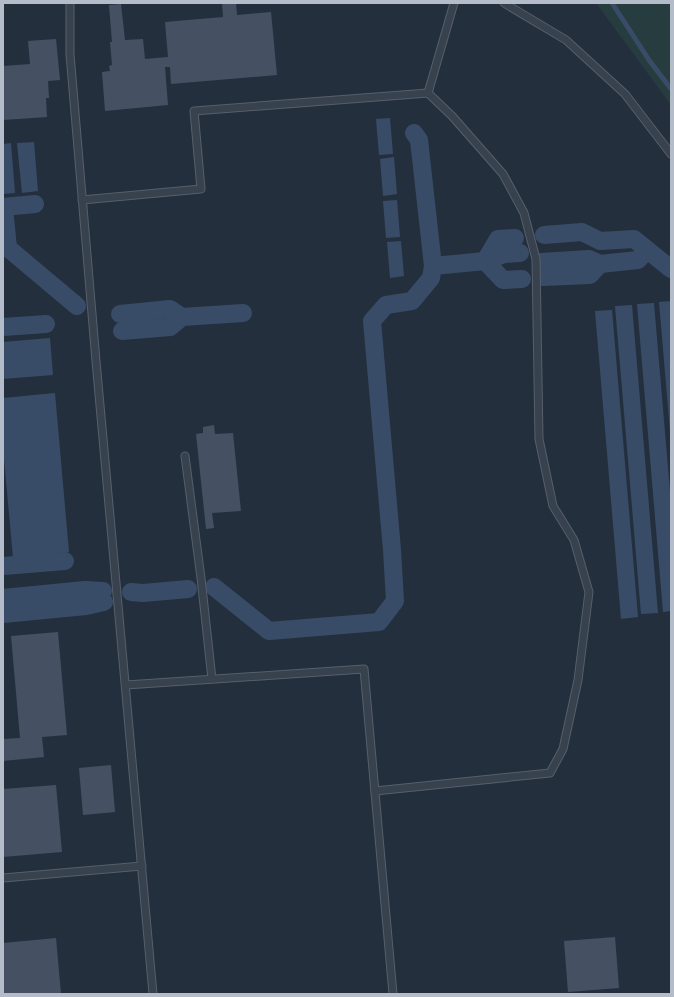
<svg xmlns="http://www.w3.org/2000/svg" width="674" height="997" font-family="Lato,sans-serif">
	<style>
		.green { fill: #263c3f }
		.water { fill: #394c67 }
		.lines { fill: none; stroke-linecap: round; stroke-linejoin: round }
		.stream { stroke: #394c67; stroke-width: 5 }
		.canal { stroke: #394c67; stroke-width: 18 }
		.building { fill: #455162 }
		.service-casing { stroke: #565f6c; stroke-width: 9 }
		.service { stroke: #38414e; stroke-width: 7 }
	</style>
	<rect width="100%" height="100%" fill="#242f3e"/>
	<path class="green" d="M596 3H671V105Z"/>
	<g class="water">
		<path d="M390 118 393 154 379 155 376 119Z"/>
		<path d="M34 142 38 191 22 193 17 143Z"/>
		<path d="M11 143 15 193 3 194V144Z"/>
		<path d="M394 157 397 194 383 196 380 159Z"/>
		<path d="M397 200 400 237 386 238 383 201Z"/>
		<path d="M401 241 404 276 390 278 387 242Z"/>
		<path d="M671 301V443L659 302Z"/>
		<path d="M654 303 671 503V611L663 612 637 304Z"/>
		<path d="M632 305 658 613 641 614 615 306Z"/>
		<path d="M612 310 638 617 621 619 595 311Z"/>
		<path d="M50 338 53 375 3 379V342Z"/>
		<path d="M55 393 69 552 13 557 3 448V398Z"/>
	</g>
	<g class="lines">
		<path class="stream" d="M612 3 649 60 671 89"/>
		<g class="canal">
			<path d="M414 133 419 140 433 266"/>
			<path d="M3 207 35 204"/>
			<path d="M4 207 8 248 77 306"/>
			<path d="M544 235 582 232 600 241 634 239 671 269"/>
			<path d="M485 261 503 280 522 279"/>
			<path d="M485 261 498 239 515 238"/>
			<path d="M541 262 589 259 600 264 638 260 647 250"/>
			<path d="M542 277 590 275 600 264"/>
			<path d="M120 314 170 309 182 317"/>
			<path d="M3 327 46 324"/>
			<path d="M122 331 170 327 182 317 243 313"/>
			<path d="M3 566 65 561"/>
			<path d="M214 587 269 631 379 622 395 601 392 550 372 321 386 305 412 301 431 278 433 266 485 261 504 254 520 253"/>
			<path d="M131 592 143 593 188 589"/>
			<path d="M3 598 85 590 103 591"/>
			<path d="M3 614 86 606 104 602"/>
		</g>
	</g>
	<g class="building">
		<path d="M222 3H236L237 15 271 12 277 75 171 84 170 67H165L168 105 105 111 102 72 110 71 109 66 112 65 110 42H112L109 5 121 4 125 40 143 39 145 59 168 57 165 22 223 17Z"/>
		<path d="M56 39 60 80 48 81 49 98H46L47 117 3 120V66L30 64 28 41Z"/>
		<path d="M214 425 215 434 233 433 241 511 212 513 214 528 206 529 196 434 203 433V427Z"/>
		<path d="M58 632 67 735 42 737 44 757 3 761V739L20 738 11 636Z"/>
		<path d="M111 765 115 812 83 815 79 768Z"/>
		<path d="M56 785 62 852 3 857V789Z"/>
		<path d="M615 937 619 988 568 992 564 941Z"/>
		<path d="M56 938 61 994H3V943Z"/>
	</g>
	<g class="lines">
		<g class="service-casing">
			<g id="service">
				<path d="M70 3V54L96 361 153 994"/>
				<path d="M504 3 566 40 625 94 671 154"/>
				<path d="M428 93 454 3"/>
				<path d="M82 200 201 189 194 111 428 93 452 116 503 174 524 213 536 259 539 439 553 506 574 540 589 592 578 680 563 749 550 773 375 791"/>
				<path d="M185 456 201 578 212 679"/>
				<path d="M126 685 364 669 393 994"/>
				<path d="M3 878 142 866"/>
			</g>
		</g>
		<use href="#service" class="service"/>
	</g>
	<rect width="674" height="997" fill="none" stroke="#b4bcc9" stroke-width="8"/>
</svg>
